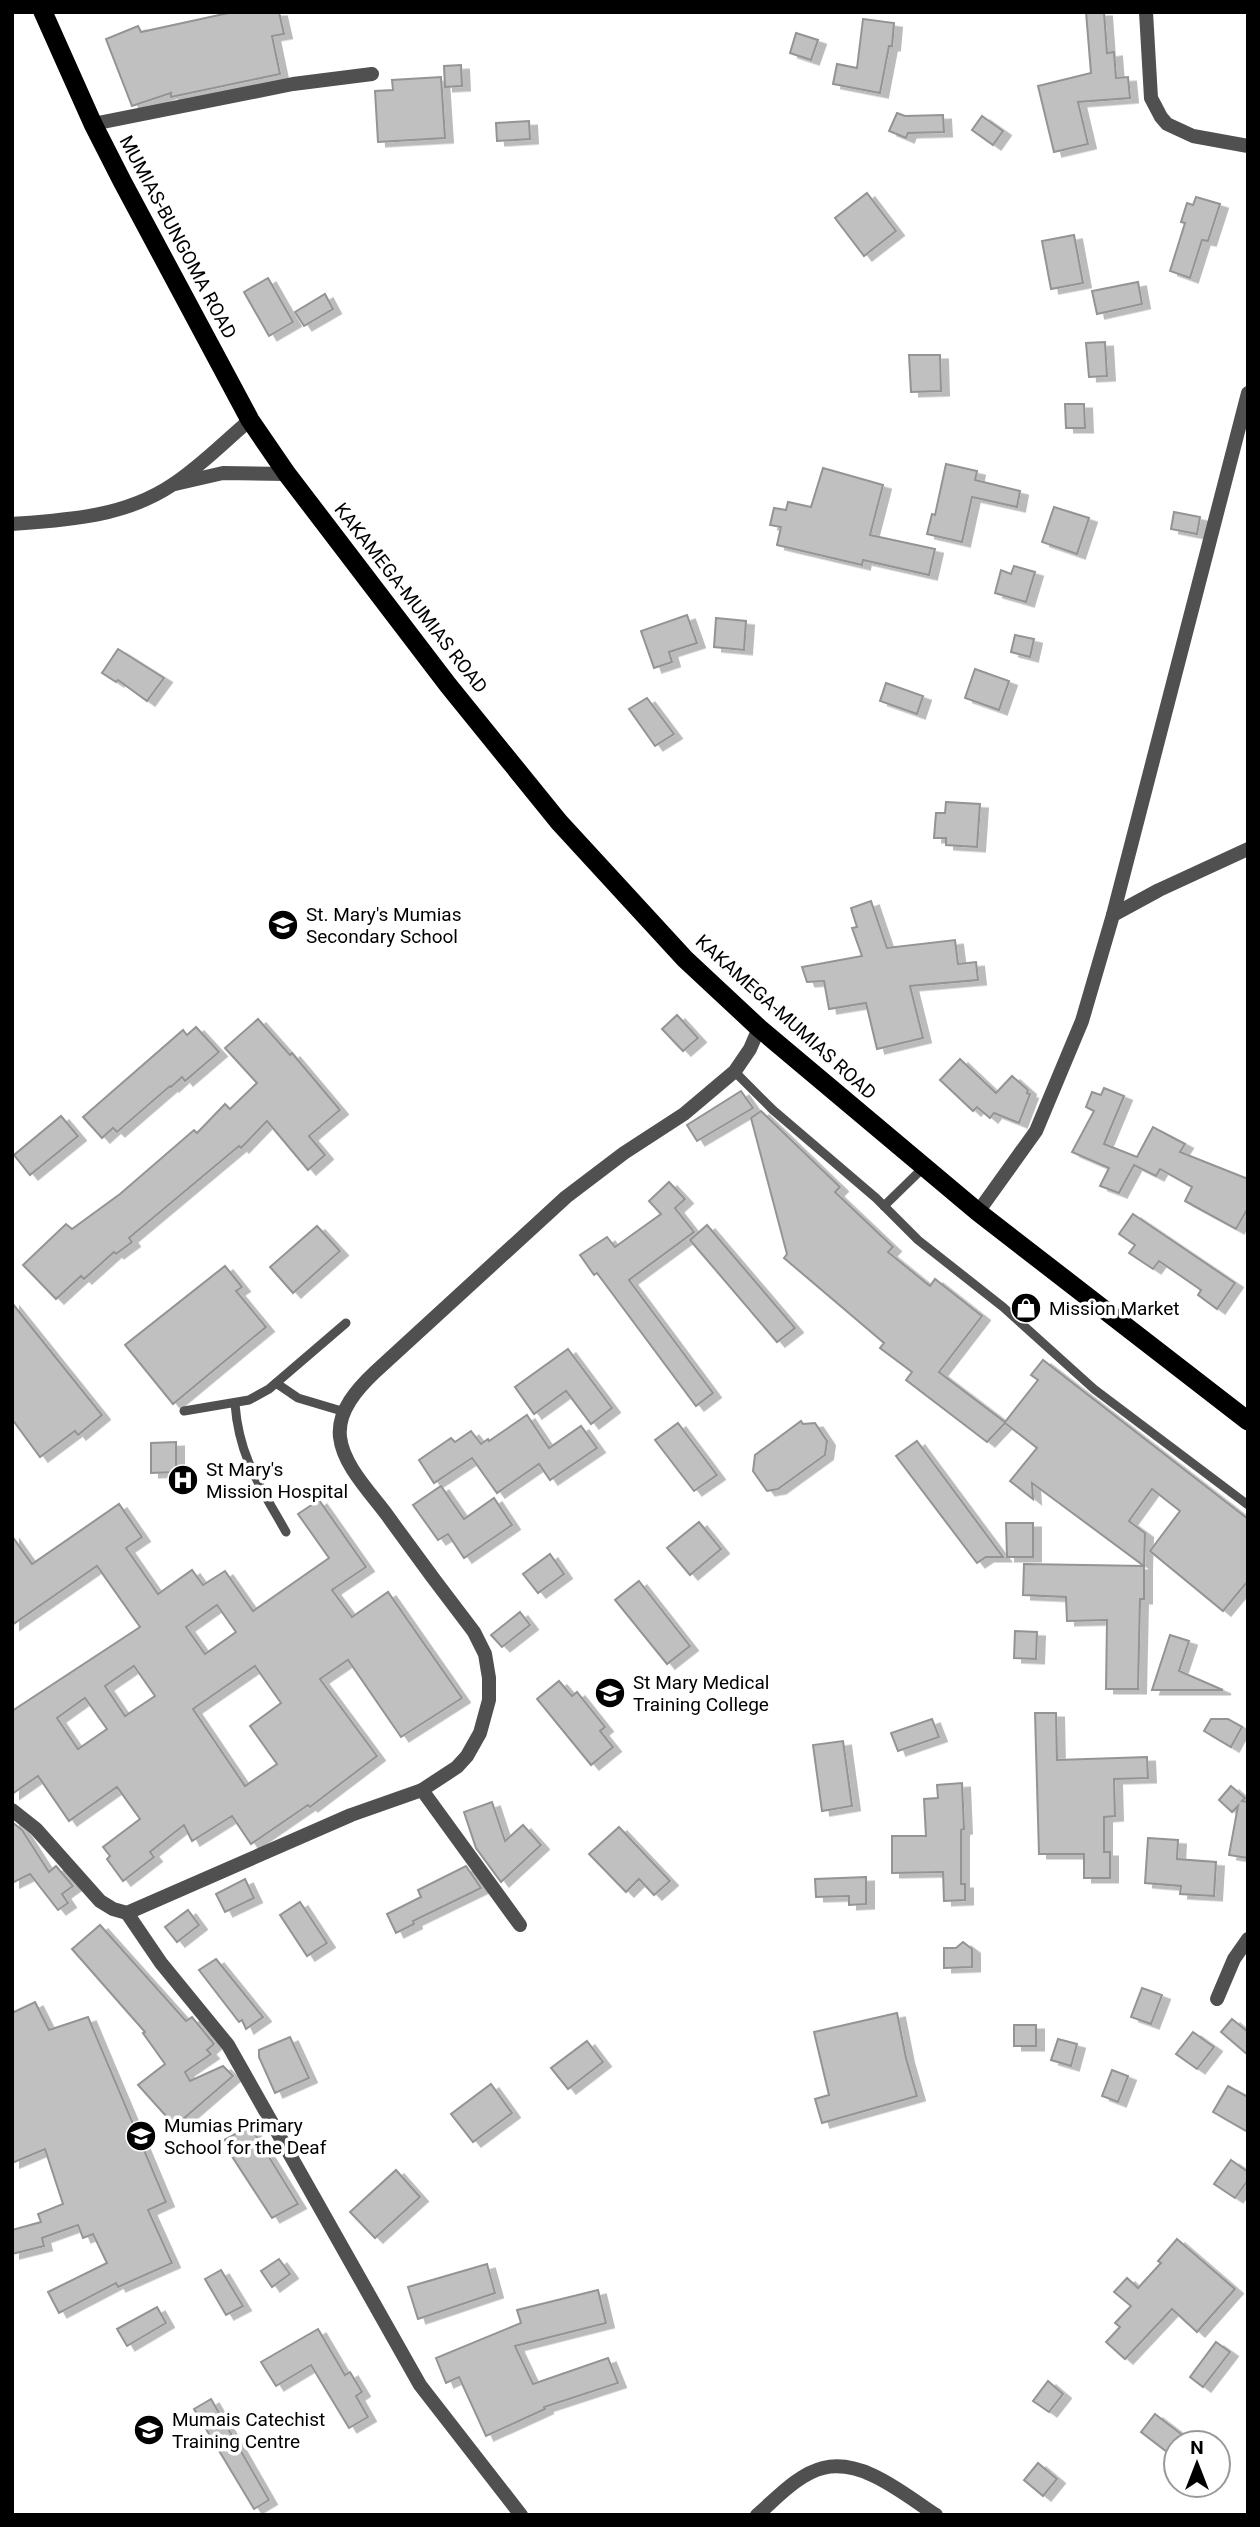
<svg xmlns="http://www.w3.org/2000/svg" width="1260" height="2527" font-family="Roboto,sans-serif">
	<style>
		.building { fill: #c0c0c0; stroke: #949494; stroke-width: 2; fill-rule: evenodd; filter: url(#shadow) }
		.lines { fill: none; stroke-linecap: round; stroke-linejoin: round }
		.service { stroke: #505050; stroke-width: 9 }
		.minor { stroke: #505050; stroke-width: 14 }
		.tertiary { stroke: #505050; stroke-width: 14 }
		.trunk { stroke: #000; stroke-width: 19 }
		.labels { text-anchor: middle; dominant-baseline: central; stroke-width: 7; stroke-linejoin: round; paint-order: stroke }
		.street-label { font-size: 19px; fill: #000; stroke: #fff }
		.poi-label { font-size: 19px; fill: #000; stroke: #fff; text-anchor: start }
	</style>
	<defs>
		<filter id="shadow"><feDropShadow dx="8" dy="4.5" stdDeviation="0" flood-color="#0004"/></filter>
	</defs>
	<rect width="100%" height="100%" fill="#fff"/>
	<g class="building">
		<path d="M233 12H279L284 34 272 36 280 74 171 97V93L132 106 106 39 138 26 141 32Z"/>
		<path d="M1086 12H1104L1107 53 1114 52 1116 78 1128 77 1130 98 1078 102 1088 144 1054 152 1038 86 1091 73Z"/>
		<path d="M863 19 894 23 892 46H889L880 93 833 84 837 64 857 68Z"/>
		<path d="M796 33 818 40 811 60 790 53Z"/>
		<path d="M461 65 462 86 445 87 444 66Z"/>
		<path d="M441 77 445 138 378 142 375 91 393 90 392 80Z"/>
		<path d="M897 113 905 116 943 115 944 132 908 133 906 138 889 131Z"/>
		<path d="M982 116 1003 131 993 145 972 130Z"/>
		<path d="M529 121 530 139 497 141 496 123Z"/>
		<path d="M867 193 896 231 864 256 835 218Z"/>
		<path d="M1196 197 1220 204 1208 241 1202 240 1190 278 1170 271 1185 223 1181 222 1187 203 1193 205Z"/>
		<path d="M1074 235 1083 283 1051 289 1042 241Z"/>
		<path d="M268 278 293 322 269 336 244 292Z"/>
		<path d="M1138 282 1142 304 1097 314 1092 291Z"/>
		<path d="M325 294 333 309 304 326 295 312Z"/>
		<path d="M1105 342 1107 376 1089 377 1086 343Z"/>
		<path d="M909 355H940L941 391 911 392Z"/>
		<path d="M1065 404H1084L1085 428H1066Z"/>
		<path d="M946 464 977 471 975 480 1020 491 1017 507 972 497 962 542 927 534 932 514 935 515Z"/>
		<path d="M823 468 883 485 870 535 935 549 929 575 863 560 862 565 777 545 781 527 770 525 774 508 786 510 788 502 811 507Z"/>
		<path d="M1054 507 1089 518 1077 554 1042 542Z"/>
		<path d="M1174 512 1200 517 1197 534 1171 529Z"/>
		<path d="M1014 566 1035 572 1026 602 995 593 1001 570 1011 574Z"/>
		<path d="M687 615 697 643 669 652 672 662 654 668 641 631Z"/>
		<path d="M716 618 746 621 744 650 714 647Z"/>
		<path d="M1015 635 1034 639 1030 657 1011 652Z"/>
		<path d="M118 649 164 678 147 701 118 680 116 682 102 673Z"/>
		<path d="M975 669 1009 681 999 710 965 698Z"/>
		<path d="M886 683 923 696 917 714 880 701Z"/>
		<path d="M647 698 674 734 655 746 629 709Z"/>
		<path d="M946 802 980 804 977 847 946 845V838H934L936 813H945Z"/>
		<path d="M871 901 887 948 955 940 958 964 976 962 978 980 910 986 923 1038 877 1049 866 1003 829 1009 824 981 807 982 802 967 862 956 852 928 857 927 851 908Z"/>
		<path d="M677 1015 698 1038 683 1051 662 1029Z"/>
		<path d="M258 1019 290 1055 292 1053 340 1110 309 1136 325 1155 308 1170 267 1121 241 1148 239 1146 129 1238 132 1242 116 1254 114 1252 84 1279 81 1276 56 1299 23 1265 66 1224 72 1229 120 1194 194 1130 197 1133 225 1104 230 1109 257 1083 225 1048Z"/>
		<path d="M196 1027 219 1052 185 1081 182 1077 171 1087 170 1086 117 1132 113 1128 102 1138 83 1117 183 1030 187 1035Z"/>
		<path d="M960 1059 996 1093 1012 1076 1028 1090 1027 1093 1030 1094 1019 1123 994 1113 990 1118 977 1107 973 1111 940 1080Z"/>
		<path d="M1104 1088 1124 1096 1104 1144 1137 1157 1153 1127 1185 1144 1180 1152 1248 1179V1208L1236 1229 1185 1201 1192 1187 1160 1169 1156 1176 1134 1165 1119 1193 1100 1186 1109 1168 1072 1152 1094 1111 1086 1107 1092 1092 1101 1095Z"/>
		<path d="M741 1091 753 1108 697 1141 687 1125Z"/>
		<path d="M761 1111 840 1187 835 1192 893 1247 888 1252 930 1286 935 1279 982 1316 939 1372 1005 1422 1038 1380 1031 1375 1043 1360 1248 1519V1581L1223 1611 1150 1551 1180 1511 1152 1489 1129 1521 1145 1533 1144 1566 1032 1483 1033 1499 1010 1481 1037 1448 1005 1423 987 1442 906 1380 912 1372 880 1348 884 1343 784 1258 787 1254 751 1118Z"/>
		<path d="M61 1116 78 1136 30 1175 14 1155Z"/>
		<path d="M669 1182 685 1199 675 1208 694 1232 629 1280 713 1393 696 1406 597 1273 594 1275 580 1255 607 1237 615 1247 661 1214 649 1201Z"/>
		<path d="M1133 1214 1235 1283 1217 1309 1198 1295 1201 1290 1159 1261 1153 1269 1129 1253 1135 1245 1119 1234Z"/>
		<path d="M707 1225 795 1328 777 1342 690 1240Z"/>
		<path d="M317 1226 340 1251 293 1293 270 1267Z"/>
		<path d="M225 1266 242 1287 236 1291 266 1327 173 1404 125 1345Z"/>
		<path d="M12 1303 102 1415 78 1435 75 1431 40 1457 12 1419Z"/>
		<path d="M568 1349 612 1408 591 1424 566 1391 534 1414 515 1387Z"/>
		<path d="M527 1415 549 1448 581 1426 597 1448 550 1480 539 1464 497 1493 472 1458 434 1483 419 1460 451 1438 455 1442 471 1431 481 1444 488 1439 489 1441Z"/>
		<path d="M801 1421 803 1424 815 1423 827 1441 825 1455 778 1489 767 1491 753 1471 755 1455Z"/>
		<path d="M678 1423 717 1475 694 1491 655 1440Z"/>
		<path d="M917 1441 1003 1557H986L977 1563 896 1456Z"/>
		<path d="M176 1442V1472L151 1473V1443Z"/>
		<path d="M441 1486 464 1519 494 1498 512 1525 464 1558 448 1534 438 1540 413 1505Z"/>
		<path d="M319 1500 366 1567 332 1590 352 1617 388 1592 462 1698 401 1737 348 1660 320 1679 377 1756 310 1807 308 1805 251 1844 232 1816 192 1841 184 1825 150 1852 154 1857 123 1881 107 1859 110 1856 103 1847 140 1819 117 1787 69 1821 38 1776 12 1794V1711L140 1627 97 1566 12 1625V1536L32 1564 119 1504 142 1537 126 1548 158 1594 192 1570 203 1585 225 1571 253 1611 329 1558 298 1514ZM217 1605 236 1632 205 1654 186 1627ZM134 1666 155 1696 125 1716 105 1686ZM255 1666 281 1703 250 1726 277 1764 245 1786 193 1709ZM85 1698 107 1729 78 1749 57 1718Z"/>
		<path d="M699 1522 721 1549 690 1575 667 1548Z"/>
		<path d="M1006 1523H1033V1557H1007Z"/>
		<path d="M550 1554 564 1574 538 1593 523 1574Z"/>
		<path d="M1024 1564 1144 1566V1599H1140L1138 1689H1106L1107 1620 1067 1621 1066 1597 1023 1595Z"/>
		<path d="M639 1581 690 1646 667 1664 615 1600Z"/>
		<path d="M520 1612 530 1625 502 1647 491 1635Z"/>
		<path d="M1015 1631 1037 1632 1036 1659 1014 1658Z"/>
		<path d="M1170 1635 1189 1641 1179 1671 1223 1690H1152Z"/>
		<path d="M559 1681 572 1696 577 1692 605 1727 600 1731 613 1747 591 1765 537 1699Z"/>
		<path d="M1035 1713H1056L1057 1760 1147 1757 1148 1778 1114 1779 1115 1816 1104 1817V1852H1110V1878H1084V1854H1039Z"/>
		<path d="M932 1719 939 1737 898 1751 891 1733Z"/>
		<path d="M1211 1719H1228L1242 1727 1231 1747 1204 1731Z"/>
		<path d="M843 1741 852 1806 822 1811 813 1745Z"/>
		<path d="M962 1783 964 1829 961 1830V1884H965V1900L944 1901 943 1872 892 1873V1836H926L924 1799 938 1798 937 1785Z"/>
		<path d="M1231 1786 1245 1798 1242 1801 1248 1802V1858L1229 1855 1238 1806 1232 1812 1219 1800Z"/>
		<path d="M492 1802 505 1841 523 1825 541 1845 501 1882 476 1848 464 1812Z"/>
		<path d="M12 1822 22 1830 49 1872 56 1866 73 1886 62 1894 68 1903 58 1910 30 1874 12 1883Z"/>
		<path d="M619 1827 670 1881 654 1895 639 1879 626 1892 589 1854Z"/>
		<path d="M1148 1838 1178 1840 1177 1859 1216 1862 1214 1896 1180 1894 1181 1886 1145 1883Z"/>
		<path d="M466 1866 481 1888 413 1921 414 1924 396 1933 387 1914 421 1897 418 1890Z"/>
		<path d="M866 1877V1904L849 1905V1896L816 1897 815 1879Z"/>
		<path d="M245 1879 254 1898 225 1912 216 1894Z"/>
		<path d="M300 1902 327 1943 307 1956 280 1915Z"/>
		<path d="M188 1910 199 1925 177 1942 165 1927Z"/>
		<path d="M100 1925 186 2021 192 2017 214 2044 207 2050 211 2054 185 2072 190 2081 223 2066 233 2076 175 2126 138 2085 165 2064 143 2033 145 2032 72 1949Z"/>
		<path d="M963 1942 972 1949V1967L944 1968V1948H956Z"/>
		<path d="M216 1959 263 2017 246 2029 242 2020 239 2022 199 1970Z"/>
		<path d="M1142 1988 1162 1995 1151 2024 1131 2017Z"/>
		<path d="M35 2002 49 2030 88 2017 166 2202 148 2210 172 2263 118 2287 116 2283 59 2313 48 2292 107 2263 93 2234 83 2238 78 2225 42 2238 44 2246 12 2254V2230L41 2222 38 2214 63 2204 45 2149 12 2163V2013Z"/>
		<path d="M897 2013 906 2058 917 2096 822 2123 815 2099 829 2095 814 2032Z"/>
		<path d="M1232 2019 1248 2032V2055L1221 2032Z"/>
		<rect x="1014" y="2025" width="22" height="21"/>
		<path d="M1193 2032 1214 2047 1197 2069 1176 2054Z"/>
		<path d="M290 2037 309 2078 275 2093 259 2057V2050Z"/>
		<path d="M1058 2039 1077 2044 1071 2066 1051 2060Z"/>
		<path d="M587 2041 603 2062 568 2089 551 2068Z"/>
		<path d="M1112 2070 1128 2076 1118 2102 1102 2096Z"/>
		<path d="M491 2084 512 2113 473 2142 451 2114Z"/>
		<path d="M1228 2086 1248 2097V2132L1213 2112Z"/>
		<path d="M250 2126 298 2204 272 2218 222 2141Z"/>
		<path d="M1231 2160 1248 2172V2180L1235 2198 1214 2184Z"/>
		<path d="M396 2170 420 2197 375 2238 350 2212Z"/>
		<path d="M1177 2239 1235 2289 1197 2332 1172 2309 1125 2359 1106 2342 1120 2327 1115 2323 1131 2306 1114 2292 1127 2278 1138 2288 1161 2263 1158 2261Z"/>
		<path d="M279 2259 290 2274 272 2287 261 2271Z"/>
		<path d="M487 2264 495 2293 418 2319 408 2287Z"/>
		<path d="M221 2270 243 2306 226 2315 205 2279Z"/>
		<path d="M598 2290 606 2323 515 2346 533 2384 608 2358 618 2383 544 2407 545 2409 486 2436 459 2377 446 2383 436 2358 521 2323 517 2310Z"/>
		<path d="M157 2307 166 2323 127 2346 117 2329Z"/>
		<path d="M318 2329 345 2375 350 2372 362 2392 356 2396 368 2417 349 2428 311 2365 276 2386 261 2362Z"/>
		<path d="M1216 2342 1230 2352 1203 2387 1190 2377Z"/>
		<path d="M1048 2381 1063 2394 1049 2412 1033 2401Z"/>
		<path d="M211 2399 269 2500 254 2509 194 2409Z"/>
		<path d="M1155 2414 1185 2437 1180 2443H1176V2448L1171 2455 1141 2432Z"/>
		<path d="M1038 2463 1057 2479 1043 2496 1024 2480Z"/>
	</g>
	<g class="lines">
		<g class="service">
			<path d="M734 1071 773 1110 876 1198 918 1240 1003 1307 1094 1389 1248 1505"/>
			<path d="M884 1206 923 1168"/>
			<path d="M276 1383 298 1398 345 1412"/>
			<path d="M235 1404C239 1457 260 1486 286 1532"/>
			<path d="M184 1411 249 1400 269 1389 346 1323"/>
		</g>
		<g class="minor">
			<path d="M1146 12 1151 98 1161 117 1167 124 1193 136 1248 146"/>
			<path d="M93 124 293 84 372 74"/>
			<path d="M1113 915 1248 393"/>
			<path d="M978 1212 1036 1131 1082 1021 1113 915 1159 890 1248 849"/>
			<path d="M422 1790 520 1925"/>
			<path d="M12 1810 36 1829 100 1901 113 1909 127 1913 351 1815 422 1790 457 1767 467 1756 480 1733 489 1700V1678L485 1654 474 1632C444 1593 415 1554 387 1515 370 1492 343 1465 340 1437 337 1411 358 1388 375 1372L566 1197 624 1153 684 1114 735 1071 750 1049 759 1028"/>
			<path d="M127 1913 161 1963 228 2045 420 2385 521 2515"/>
			<path d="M1217 1999 1234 1959 1248 1939"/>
			<path d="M757 2515C776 2499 798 2474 823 2468 863 2458 905 2495 936 2515"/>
		</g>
		<g class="tertiary">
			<path d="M175 484 223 473 287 474"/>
			<path d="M12 524C67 520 124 517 172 485 200 467 225 441 250 420"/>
		</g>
		<path class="trunk" d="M43 12 93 124 122 181 250 420 287 474 448 685 559 822 685 959 759 1028 978 1212 1248 1421"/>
	</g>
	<defs>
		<g id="school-disc" transform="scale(1.575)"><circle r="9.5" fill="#000" stroke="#fff"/><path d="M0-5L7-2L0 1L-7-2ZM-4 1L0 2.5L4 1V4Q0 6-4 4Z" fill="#fff"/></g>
		<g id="shop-disc" transform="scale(1.575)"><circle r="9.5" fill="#000" stroke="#fff"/><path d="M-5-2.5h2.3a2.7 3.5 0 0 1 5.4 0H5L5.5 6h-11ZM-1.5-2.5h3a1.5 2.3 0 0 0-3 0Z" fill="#fff"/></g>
		<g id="hospital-disc" transform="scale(1.575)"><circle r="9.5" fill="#000" stroke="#fff"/><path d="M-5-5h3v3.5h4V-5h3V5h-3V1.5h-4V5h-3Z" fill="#fff"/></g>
		<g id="university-disc" transform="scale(1.575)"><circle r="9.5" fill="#000" stroke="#fff"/><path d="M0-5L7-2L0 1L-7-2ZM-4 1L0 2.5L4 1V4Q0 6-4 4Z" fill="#fff"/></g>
	</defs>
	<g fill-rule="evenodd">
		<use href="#school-disc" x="283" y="925"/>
		<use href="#shop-disc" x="1026" y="1308"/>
		<use href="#hospital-disc" x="183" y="1480"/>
		<use href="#university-disc" x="610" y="1693"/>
		<use href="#school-disc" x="141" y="2136"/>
		<use href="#university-disc" x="149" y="2430"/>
	</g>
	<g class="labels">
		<g class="street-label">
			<text transform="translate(178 237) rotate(62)">MUMIAS-BUNGOMA ROAD</text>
			<text transform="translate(411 598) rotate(52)">KAKAMEGA-MUMIAS ROAD</text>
			<text transform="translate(786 1017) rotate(42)">KAKAMEGA-MUMIAS ROAD</text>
		</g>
		<g class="poi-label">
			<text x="306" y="914">St. Mary's Mumias<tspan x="306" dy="22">Secondary School</tspan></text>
			<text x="1049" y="1308">Mission Market</text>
			<text x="206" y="1469">St Mary's<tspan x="206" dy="22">Mission Hospital</tspan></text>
			<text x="633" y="1682">St Mary Medical<tspan x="633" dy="22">Training College</tspan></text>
			<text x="164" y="2125">Mumias Primary<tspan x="164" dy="22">School for the Deaf</tspan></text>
			<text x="172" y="2419">Mumais Catechist<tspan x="172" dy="22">Training Centre</tspan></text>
		</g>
	</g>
	<rect width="1260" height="2527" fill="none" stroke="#000000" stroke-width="28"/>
	<g transform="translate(1197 2464)"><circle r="33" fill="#ffffff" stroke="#999999" stroke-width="2"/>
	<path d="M0-5L12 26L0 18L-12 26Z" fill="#000000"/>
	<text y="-10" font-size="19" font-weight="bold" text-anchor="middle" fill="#000000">N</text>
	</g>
</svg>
